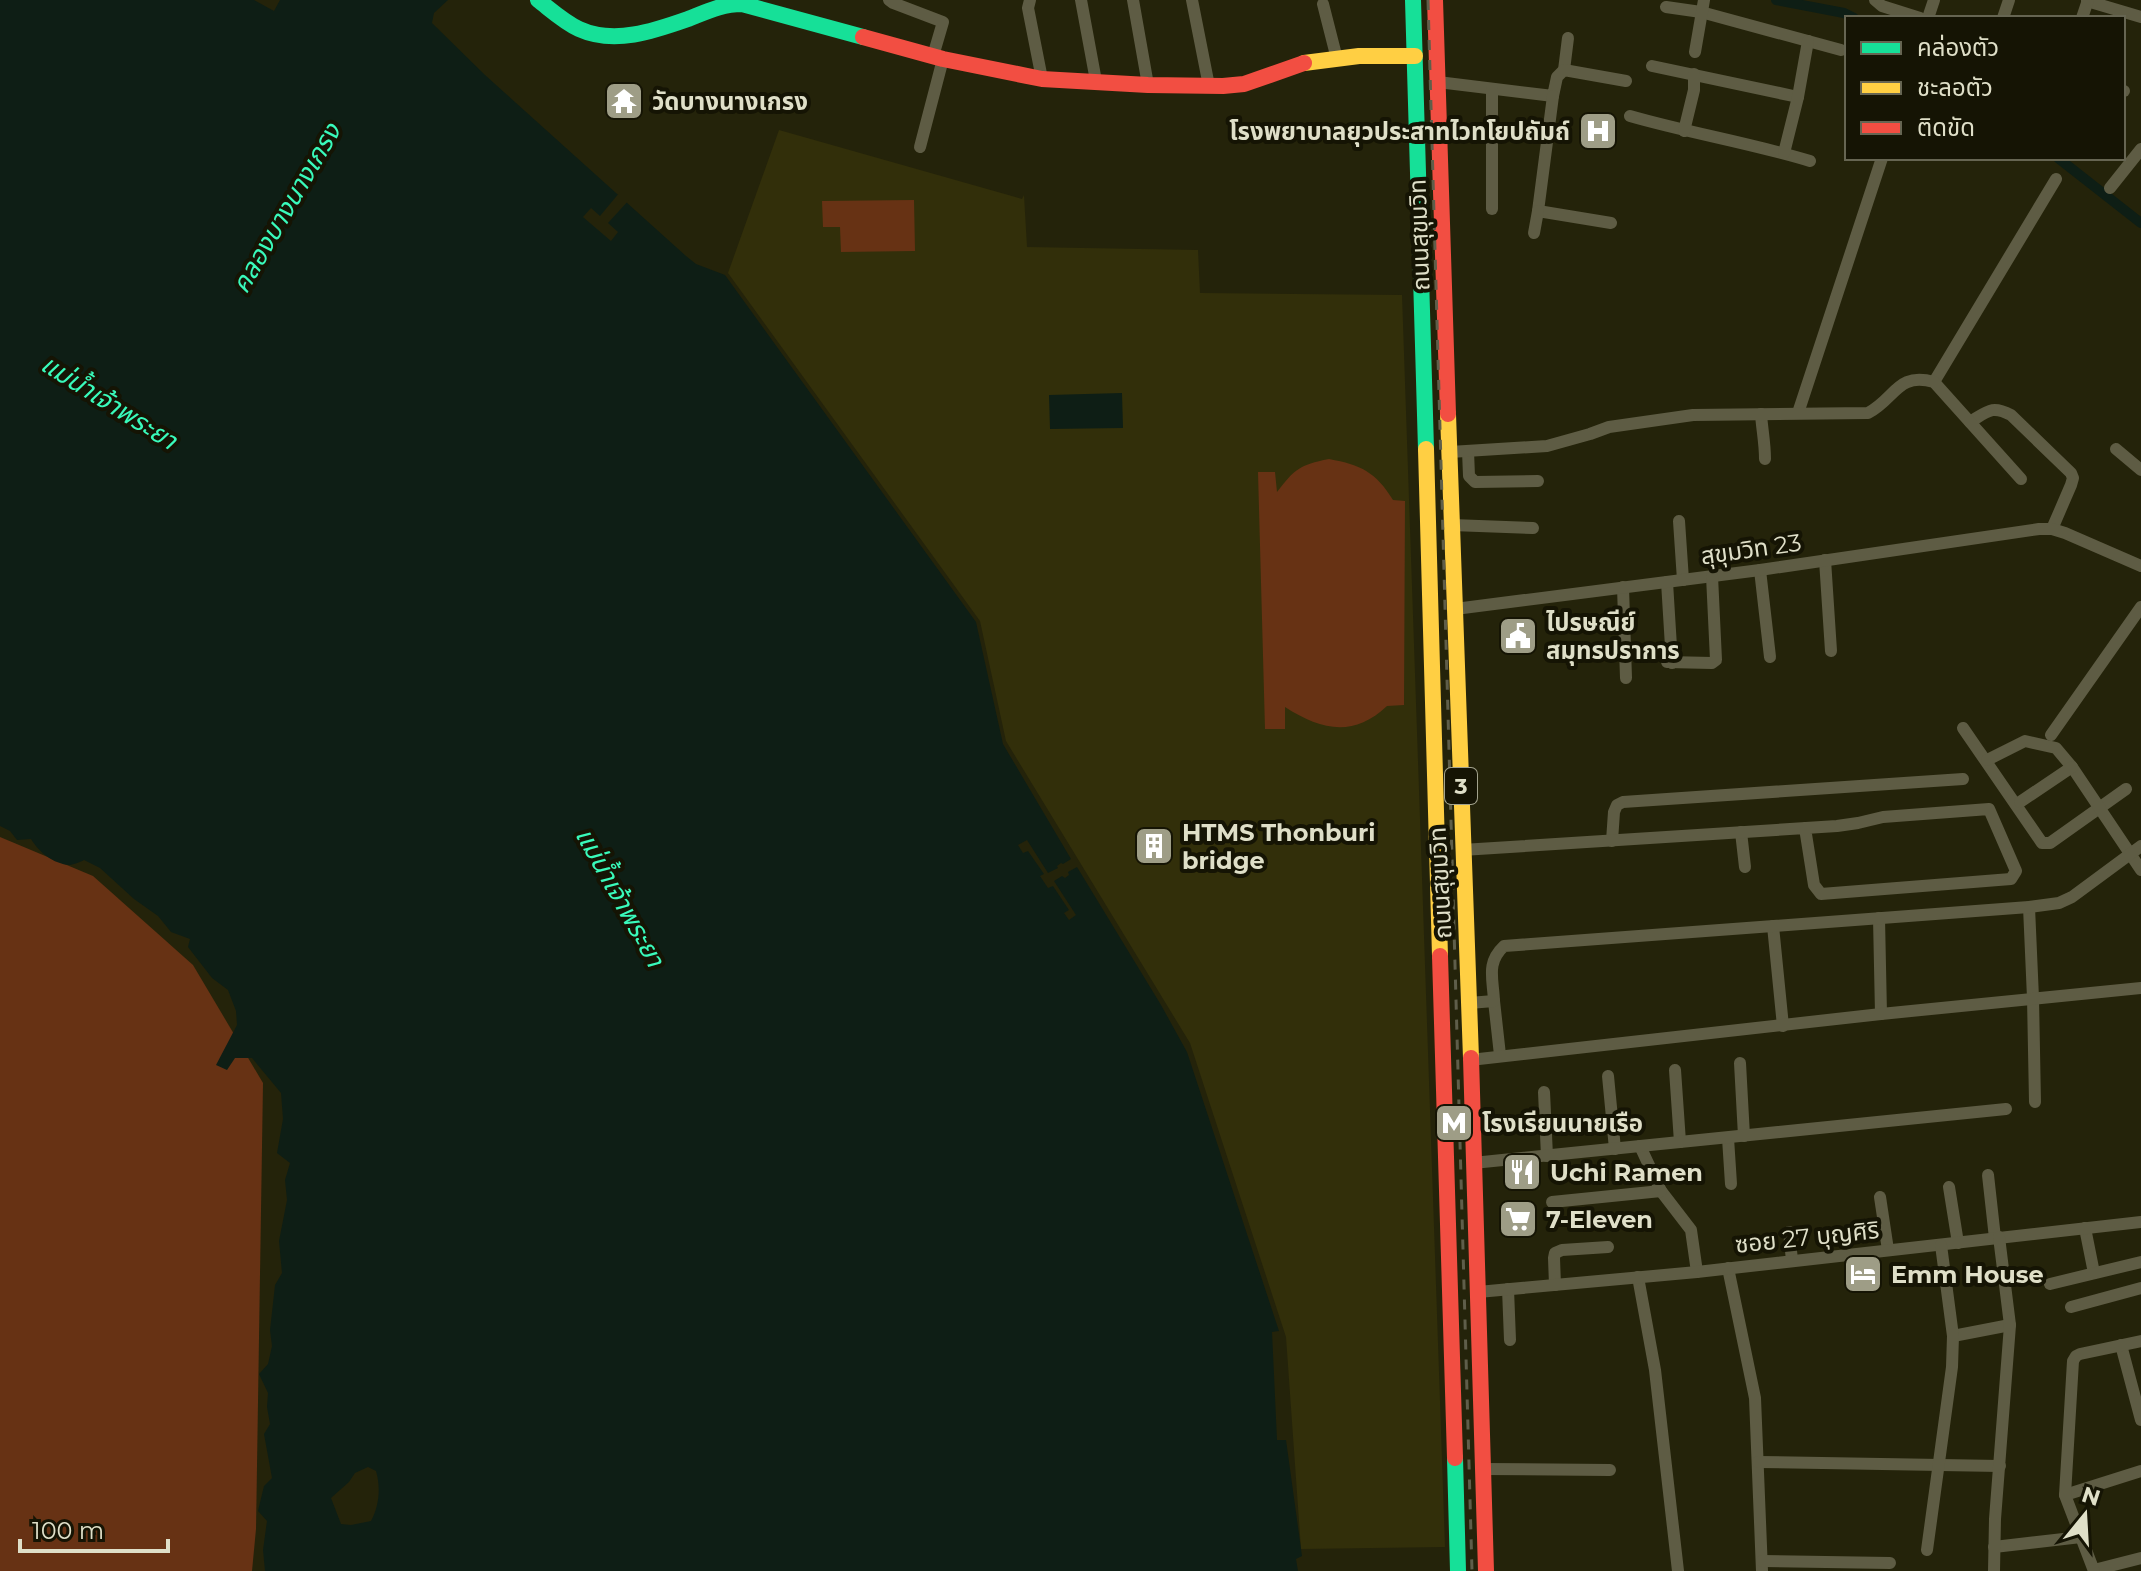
<svg xmlns="http://www.w3.org/2000/svg" width="2141" height="1571" font-family="Montserrat,'Noto Sans Thai',sans-serif">
	<style>
		.built { fill: #322f0a }
		.green { fill: #673214 }
		.water { fill: #0e1e15; fill-rule: evenodd }
		.pier { fill: #24230a }
		.lines { fill: none; stroke-linecap: round; stroke-linejoin: round }
		.canal { stroke: #0e1e15; stroke-width: 10 }
		.street { stroke: #5e5c44; stroke-width: 12 }
		.fast { stroke: #16e098; stroke-width: 16 }
		.slow { stroke: #ffcf43; stroke-width: 16 }
		.jam { stroke: #f24e42; stroke-width: 16 }
		.rail { stroke: #5f5e4a; stroke-width: 3; stroke-dasharray: 10 10; stroke-linecap: butt }
		.labels { text-anchor: middle; dominant-baseline: central; stroke-width: 8; stroke-linejoin: round; paint-order: stroke }
		.shield { fill: #151404; stroke: #a2a28d; stroke-width: 2 }
		.shield-label { font-size: 22px; font-weight: bold; fill: #dfdfc8 }
		.poi-label { font-size: 24px; font-weight: bold; fill: #dfdfc8; stroke: #151404; text-anchor: start }
		.street-label { font-size: 24px; fill: #dfdfc8; stroke: #151404 }
		.water-label { font-size: 26px; font-style: italic; fill: #39fabb; stroke: #151404 }
	</style>
	<rect width="100%" height="100%" fill="#24230a"/>
	<path class="built" d="M779 130 1022 199 1024 195 1027 247 1198 250 1200 293 1402 295 1445 1547 1301 1549 1286 1337 1190 1043 1006 741 980 621 728 273Z"/>
	<g class="green">
		<path d="M914 200 915 251 841 252 840 227H823L822 201Z"/>
		<path d="M1329 459C1361 465 1376 472 1393 500L1405 501 1404 705 1387 706C1353 738 1321 730 1285 707V729H1265L1258 472H1275L1277 492C1295 469 1299 465 1329 459Z"/>
		<path d="M0 837 93 876 193 965 263 1083 256 1529 252 1571H0Z"/>
	</g>
	<g class="water">
		<path d="M0 0H254L274 11 280 0H448L434 13 432 23 485 75 686 256 696 264 725 275 976 622 1003 744 1071 859 1063 864 1061 863 1057 866 1058 868 1048 873 1027 840 1018 845 1023 853 1028 851 1044 874 1040 876 1048 888 1053 886 1069 910 1064 913 1069 920 1076 915 1054 881 1062 876 1065 878 1069 875 1068 872 1077 867 1161 1005 1187 1052 1279 1331 1272 1332 1277 1440H1286L1302 1556 1296 1559 1298 1571H265L263 1550 267 1521 258 1511 264 1486 272 1478 264 1434 270 1424 267 1407 268 1393 259 1374 268 1364 272 1346 270 1330 275 1285 282 1273 279 1241 287 1200 285 1180 290 1163 277 1153 283 1119 281 1093 252 1058H235L227 1070 216 1065 237 1025 236 1011 228 990 212 978 188 947 190 939 171 932 158 916 134 899 100 868 84 860C83 861 72 865 70 865 53 864 39 852 31 839L17 840 10 831 0 826ZM368 1467 376 1471C381 1488 379 1506 371 1521L351 1525 341 1524 331 1498 349 1482 355 1473Z"/>
		<path d="M1122 393 1123 428 1050 429 1049 395Z"/>
	</g>
	<path class="pier" d="M620 192 629 200 608 223 618 232 611 241 583 217 591 208 600 216Z"/>
	<g class="lines">
		<g class="canal">
			<path d="M1776 0 1844 13 1854 18"/>
			<path d="M2058 158 2141 223"/>
		</g>
		<g class="street">
			<path d="M889 0 893 3 943 22 933 56"/>
			<path d="M1030 0 1028 8 1042 79"/>
			<path d="M1081 0 1096 81"/>
			<path d="M1133 0 1148 85"/>
			<path d="M1192 0 1209 86"/>
			<path d="M1875 0 1882 6 1920 18"/>
			<path d="M2087 1 2141 17"/>
			<path d="M1323 4 1337 59"/>
			<path d="M1666 7 1701 12 1841 50"/>
			<path d="M1928 18 1934 0"/>
			<path d="M2003 18 2009 0"/>
			<path d="M2082 18 2088 0"/>
			<path d="M1695 52 1704 0"/>
			<path d="M1652 66 1798 97"/>
			<path d="M1564 70 1568 38"/>
			<path d="M1438 82 1553 96 1557 77 1564 70 1626 81"/>
			<path d="M2123 91H2124"/>
			<path d="M1553 96 1538 211 1611 223"/>
			<path d="M1630 116C1689 133 1751 143 1810 161"/>
			<path d="M1684 131 1694 90V74"/>
			<path d="M920 147 943 59"/>
			<path d="M1784 153 1798 97 1808 41"/>
			<path d="M2110 188 2141 149"/>
			<path d="M1492 209V89"/>
			<path d="M1534 233 1538 211"/>
			<path d="M1934 382 2056 179"/>
			<path d="M1798 413 1882 158"/>
			<path d="M1761 414C1762 429 1765 443 1765 459"/>
			<path d="M1970 422C1988 411 1992 405 2011 415L2071 473 2073 478 2071 485 2052 529"/>
			<path d="M2116 449 2141 470"/>
			<path d="M1468 451 1469 476 1475 482 1538 481"/>
			<path d="M1450 452 1547 446 1590 434 1609 427 1693 415 1868 413C1896 398 1897 372 1934 382L2021 479"/>
			<path d="M1679 521 1683 580"/>
			<path d="M1452 525 1533 528"/>
			<path d="M1825 560 1831 651"/>
			<path d="M1760 570 1770 657"/>
			<path d="M1667 582 1672 663"/>
			<path d="M1623 587 1626 678"/>
			<path d="M1455 609 1760 570 2039 529H2052L2065 533 2141 566"/>
			<path d="M1667 662 1712 663 1716 660 1712 576"/>
			<path d="M1963 728 2042 843H2050L2126 789"/>
			<path d="M2051 735 2141 607"/>
			<path d="M1987 760 2025 741 2056 748 2072 767 2141 870"/>
			<path d="M2020 802 2072 767"/>
			<path d="M1741 832 1745 867"/>
			<path d="M1612 841 1614 812 1617 805 1623 802 1963 779"/>
			<path d="M1462 850 1837 826 1858 823 1883 817 1989 809 2016 871 2011 879 1821 894 1814 885 1805 828"/>
			<path d="M2029 907 2033 998 2035 1102"/>
			<path d="M1879 918 1881 1014"/>
			<path d="M1773 926 1783 1026"/>
			<path d="M1494 1001 1500 1055"/>
			<path d="M1469 1003 1494 1001C1493 978 1486 963 1504 946L2029 907 2059 903 2072 897 2141 846"/>
			<path d="M1470 1060 1881 1014 2141 988"/>
			<path d="M1740 1063 1744 1136"/>
			<path d="M1675 1070 1680 1142"/>
			<path d="M1608 1076 1615 1149"/>
			<path d="M1544 1092 1547 1156"/>
			<path d="M1728 1138 1731 1184"/>
			<path d="M1640 1146 1661 1191 1691 1230 1697 1272"/>
			<path d="M1473 1163 2006 1109"/>
			<path d="M1988 1175 1995 1238"/>
			<path d="M1949 1187 1958 1243"/>
			<path d="M1880 1197 1888 1250"/>
			<path d="M1552 1202 1661 1191"/>
			<path d="M2085 1228 2094 1273"/>
			<path d="M1789 1232 1792 1260"/>
			<path d="M1728 1268 1755 1398 1762 1571"/>
			<path d="M1638 1277 1655 1370 1678 1571"/>
			<path d="M2050 1284 2141 1262"/>
			<path d="M1555 1285 1554 1258 1555 1253 1562 1250 1608 1247"/>
			<path d="M1508 1289 1510 1340"/>
			<path d="M1478 1292 1697 1272 2141 1222"/>
			<path d="M2071 1307 2141 1288"/>
			<path d="M1953 1336 2010 1325"/>
			<path d="M2121 1345 2141 1420"/>
			<path d="M1758 1462 2000 1466"/>
			<path d="M1483 1469 1610 1470"/>
			<path d="M2065 1495 2141 1471"/>
			<path d="M1994 1547 2081 1537"/>
			<path d="M1927 1550 1952 1367 1953 1336 1941 1245"/>
			<path d="M1762 1561 1890 1563"/>
			<path d="M2094 1570 2141 1558"/>
			<path d="M1994 1571 1995 1519 2010 1325 1999 1237"/>
			<path d="M2094 1571 2065 1495 2073 1361 2076 1356 2080 1354 2141 1341"/>
		</g>
		<g class="fast">
			<path d="M538 0C551 10 564 22 579 29 614 45 654 31 688 19 706 12 722 4 742 4L863 37"/>
			<path d="M1413 0 1426 449"/>
			<path d="M1455 1458 1458 1571"/>
		</g>
		<g class="slow">
			<path d="M1304 63 1359 56H1415"/>
			<path d="M1448 414 1471 1058"/>
			<path d="M1426 449 1440 956"/>
		</g>
		<g class="jam">
			<path d="M1435 0 1448 414"/>
			<path d="M863 37 943 59 1042 79 1148 85 1223 86 1244 84 1304 63"/>
			<path d="M1440 956 1455 1458"/>
			<path d="M1471 1058 1486 1571"/>
		</g>
		<path class="rail" d="M1428 0 1472 1571"/>
	</g>
	<defs>
		<g id="temple-square" transform="scale(2)"><rect x="-9" y="-9" width="18" height="18" rx="4" fill="#9e9d86" stroke="#151404"/><path d="M0-6L5-2H3V0L6.5 2.5H4V6H1.5V3h-3V6H-4V2.5H-6.5L-3 0V-2H-5Z" fill="#fff"/></g>
		<g id="hospital-square" transform="scale(2)"><rect x="-9" y="-9" width="18" height="18" rx="4" fill="#9e9d86" stroke="#151404"/><path d="M-5-5h3v3.5h4V-5h3V5h-3V1.5h-4V5h-3Z" fill="#fff"/></g>
		<g id="civic-square" transform="scale(2)"><rect x="-9" y="-9" width="18" height="18" rx="4" fill="#9e9d86" stroke="#151404"/><path d="M-.6-6.5H3V-4.5H.6V-3L4-1V1h2V6H-6V1h2V-1L-.6-3ZM-1.2 2.5V6h2.4V2.5Z" fill="#fff"/></g>
		<g id="building-square" transform="scale(2)"><rect x="-9" y="-9" width="18" height="18" rx="4" fill="#9e9d86" stroke="#151404"/><path d="M-4-6H4V6H1V3H-1V6H-4ZM-2.5-4.3h1.7v1.8h-1.7ZM.8-4.3h1.7v1.8H.8ZM-2.5-1h1.7V.8h-1.7ZM.8-1h1.7V.8H.8Z" fill="#fff"/></g>
		<g id="metro-square" transform="scale(2)"><rect x="-9" y="-9" width="18" height="18" rx="4" fill="#9e9d86" stroke="#151404"/><path d="M-5.5 5V-5H-3L0 0L3-5H5.5V5H3V-.5L0 4L-3-.5V5Z" fill="#fff"/></g>
		<g id="restaurant-square" transform="scale(2)"><rect x="-9" y="-9" width="18" height="18" rx="4" fill="#9e9d86" stroke="#151404"/><path d="M-5-6h1v4h1v-4h1v4h1v-4h1v5L-1.5 .5V6h-2V.5L-5-1ZM5-6V6H3V1.5H1.5Q1.5-4 5-6Z" fill="#fff"/></g>
		<g id="supermarket-square" transform="scale(2)"><rect x="-9" y="-9" width="18" height="18" rx="4" fill="#9e9d86" stroke="#151404"/><path d="M-6-5.5h2.5l.6 2H6L4.5 2H-2.5L-4.4-4H-6ZM-1.5 3.2a1.3 1.3 0 1 0 .1 0ZM3 3.2a1.3 1.3 0 1 0 .1 0Z" fill="#fff"/></g>
		<g id="hotel-square" transform="scale(2)"><rect x="-9" y="-9" width="18" height="18" rx="4" fill="#9e9d86" stroke="#151404"/><path d="M-6-4.5h1.5V1H6V5H4.5V3h-9V5H-6ZM-4 0a1.8 1.8 0 1 1 3.6 0ZM.5 0V-2.5h3Q6-2.5 6 0Z" fill="#fff"/></g>
	</defs>
	<g fill-rule="evenodd">
		<use href="#temple-square" x="624" y="101"/>
		<use href="#hospital-square" x="1598" y="131"/>
		<use href="#civic-square" x="1518" y="636"/>
		<use href="#building-square" x="1154" y="846"/>
		<use href="#metro-square" x="1454" y="1123"/>
		<use href="#restaurant-square" x="1522" y="1172"/>
		<use href="#supermarket-square" x="1518" y="1219"/>
		<use href="#hotel-square" x="1863" y="1274"/>
	</g>
	<g class="labels">
		<rect class="shield" x="1445" y="768" width="32" height="36" rx="6"/>
		<g class="shield-label">
			<text x="1461" y="786">3</text>
		</g>
		<g class="poi-label">
			<text x="652" y="101">วัดบางนางเกรง</text>
			<text x="1570" y="131" text-anchor="end">โรงพยาบาลยุวประสาทไวทโยปถัมถ์</text>
			<text x="1546" y="622">ไปรษณีย์<tspan x="1546" dy="28">สมุทรปราการ</tspan></text>
			<text x="1182" y="832">HTMS Thonburi<tspan x="1182" dy="28">bridge</tspan></text>
			<text x="1482" y="1123">โรงเรียนนายเรือ</text>
			<text x="1550" y="1172">Uchi Ramen</text>
			<text x="1546" y="1219">7-Eleven</text>
			<text x="1891" y="1274">Emm House</text>
		</g>
		<g class="street-label">
			<text transform="translate(1419 235) rotate(-92)">ถนนสุขุมวิท</text>
			<text transform="translate(1751 549) rotate(-8)">สุขุมวิท 23</text>
			<text transform="translate(1440 883) rotate(-93)">ถนนสุขุมวิท</text>
			<text transform="translate(1807 1237) rotate(-6)">ซอย 27 บุญศิริ</text>
		</g>
		<g class="water-label">
			<text transform="translate(286 208) rotate(-60)">คลองบางนางเกรง</text>
			<text transform="translate(109 402) rotate(32)">แม่น้ำเจ้าพระยา</text>
			<text transform="translate(620 897) rotate(61)">แม่น้ำเจ้าพระยา</text>
		</g>
	</g>
	<rect x="1845" y="16" width="280" height="144" fill="#151404" stroke="#666552" stroke-width="2"/>
	<rect x="1861" y="42" width="40" height="12" fill="#16e098" stroke="#666552" stroke-width="2"/>
	<text x="1917" y="56" font-size="24" fill="#dfdfc8">คล่องตัว</text>
	<rect x="1861" y="82" width="40" height="12" fill="#ffcf43" stroke="#666552" stroke-width="2"/>
	<text x="1917" y="96" font-size="24" fill="#dfdfc8">ชะลอตัว</text>
	<rect x="1861" y="122" width="40" height="12" fill="#f24e42" stroke="#666552" stroke-width="2"/>
	<text x="1917" y="136" font-size="24" fill="#dfdfc8">ติดขัด</text>
	<g transform="translate(2085 1515) rotate(18)" stroke="#151404" stroke-width="6" paint-order="stroke">
	<path d="M0-6L14 30L0 20L-14 30Z" fill="#dfdfc8"/>
	<text y="-12" font-size="22" font-weight="bold" text-anchor="middle" fill="#dfdfc8">N</text>
	</g>
	<path d="M20 1539v12h148v-12" fill="none" stroke="#dfdfc8" stroke-width="4"/>
	<text x="32" y="1539" font-size="24" fill="#dfdfc8" stroke="#151404" stroke-width="6" paint-order="stroke">100 m</text>
</svg>
